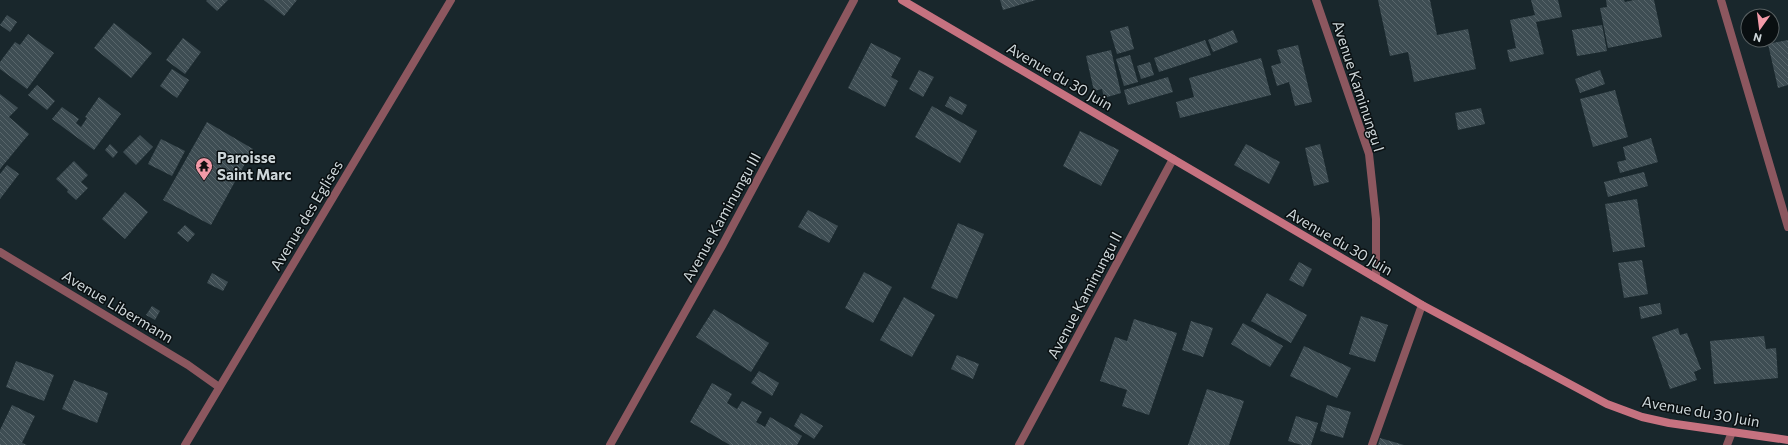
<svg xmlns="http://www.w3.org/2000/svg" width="1788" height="445" font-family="Commissioner,sans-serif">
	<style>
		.building { fill: url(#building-back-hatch) }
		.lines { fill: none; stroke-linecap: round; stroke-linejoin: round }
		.street { stroke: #8c575f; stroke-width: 8 }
		.secondary { stroke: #c67280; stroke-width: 8 }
		.labels { text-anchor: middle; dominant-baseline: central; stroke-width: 3; stroke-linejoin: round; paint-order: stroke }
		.street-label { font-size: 15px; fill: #cdd6d9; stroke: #090f11 }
		.poi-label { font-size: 15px; font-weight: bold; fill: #cdd6d9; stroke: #090f11; text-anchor: start }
	</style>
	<defs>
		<pattern id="building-back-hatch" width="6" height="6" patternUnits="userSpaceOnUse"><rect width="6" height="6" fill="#3e4d53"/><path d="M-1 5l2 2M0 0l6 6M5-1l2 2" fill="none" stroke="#59666b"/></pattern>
	</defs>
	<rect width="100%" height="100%" fill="#19272c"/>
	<g class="building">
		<path d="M207 0H228L217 11 206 1Z"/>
		<path d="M264 0H297L284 16Z"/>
		<path d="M1000 0H1036L1003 10Z"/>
		<path d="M1378 0H1430L1437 35 1468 29 1476 69 1414 82 1408 52 1390 56Z"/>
		<path d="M1531 0H1558L1562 17 1536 22 1544 54 1510 62 1507 50 1516 48 1510 20 1535 15Z"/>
		<path d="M1606 0H1624L1625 2 1634 0H1654L1662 37 1608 48 1600 8 1607 7Z"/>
		<path d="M7 15 17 22 10 32 0 25Z"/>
		<path d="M114 23 152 53 131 78 94 48Z"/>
		<path d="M1602 25 1607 51 1577 56 1572 30Z"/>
		<path d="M1128 26 1134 49 1117 54 1110 31Z"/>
		<path d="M1233 30 1238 42 1213 52 1208 40Z"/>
		<path d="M28 34 54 53 27 89 0 69V62L15 42 20 45Z"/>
		<path d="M183 38 201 52 185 74 166 60Z"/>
		<path d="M1205 40 1211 55 1159 72 1154 58Z"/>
		<path d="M1788 40V85L1778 88 1768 44Z"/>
		<path d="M871 43 901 58 891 77 898 81 885 107 848 88Z"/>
		<path d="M1298 45 1312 102 1295 106 1289 82 1277 86 1271 66 1281 63 1277 50Z"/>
		<path d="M1111 50 1121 93 1104 98 1102 89 1094 91 1086 56Z"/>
		<path d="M1130 55 1138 82 1124 86 1116 59Z"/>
		<path d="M1261 58 1271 95 1180 118 1176 102 1194 97 1189 78Z"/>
		<path d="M1150 62 1154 75 1141 79 1137 66Z"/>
		<path d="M172 69 189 80 177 98 160 86Z"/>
		<path d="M919 70 934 77 923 97 909 89Z"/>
		<path d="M1600 70 1605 84 1580 93 1575 79Z"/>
		<path d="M1168 77 1173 92 1128 105 1124 90Z"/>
		<path d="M37 85 55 101 47 110 28 95Z"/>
		<path d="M1615 90 1628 137 1593 147 1580 99Z"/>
		<path d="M0 94 18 108 9 117 29 134 0 169Z"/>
		<path d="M950 96 967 105 962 115 945 106Z"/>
		<path d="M99 97 121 114 94 150 52 119 62 107 79 119 76 123 81 127 87 118 85 117Z"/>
		<path d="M932 106 977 131 960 163 915 137Z"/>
		<path d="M1481 108 1485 124 1458 130 1455 113Z"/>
		<path d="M207 122 253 149 211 225 163 200Z"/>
		<path d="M1080 131 1119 150 1101 186 1063 166Z"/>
		<path d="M140 135 153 147 136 165 123 152Z"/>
		<path d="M1651 138 1658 162 1620 173 1617 162 1626 160 1623 147Z"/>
		<path d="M161 139 185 151 172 176 148 164Z"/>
		<path d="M110 144 118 152 113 158 105 150Z"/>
		<path d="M1246 144 1280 162 1269 184 1234 165Z"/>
		<path d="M1320 144 1329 182 1314 186 1305 148Z"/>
		<path d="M74 161 88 175 81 182 88 188 76 200 67 192 68 190 56 179Z"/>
		<path d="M7 165 19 174 0 199V174Z"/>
		<path d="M1644 172 1648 186 1608 197 1604 182Z"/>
		<path d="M125 192 148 212 125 239 102 219Z"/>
		<path d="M1637 199 1645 247 1613 252 1605 204Z"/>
		<path d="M808 210 838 226 829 243 798 227Z"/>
		<path d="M958 223 984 234 957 299 931 288Z"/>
		<path d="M185 225 195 234 188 242 177 233Z"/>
		<path d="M1642 260 1648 294 1624 298 1618 263Z"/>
		<path d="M1299 262 1312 269 1303 287 1289 280Z"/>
		<path d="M864 272 892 287 873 323 845 308Z"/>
		<path d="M212 273 228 282 223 291 207 283Z"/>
		<path d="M1267 293 1307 315 1291 343 1251 321Z"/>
		<path d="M904 297 935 315 912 357 880 340Z"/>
		<path d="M1660 303 1662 314 1641 319 1639 307Z"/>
		<path d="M152 306 160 311 155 320 146 315Z"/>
		<path d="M714 309 769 343 751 372 696 337Z"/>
		<path d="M1361 316 1388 325 1375 362 1349 354Z"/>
		<path d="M1134 319 1177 333 1149 415 1122 406 1127 390 1100 381 1115 337 1127 341Z"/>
		<path d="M1191 321 1213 328 1203 357 1182 350Z"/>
		<path d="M1243 323 1283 346 1270 367 1231 344Z"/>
		<path d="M1678 328 1680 335 1687 333 1701 369 1694 372 1697 380 1670 389 1652 337Z"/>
		<path d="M1764 336 1766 349 1776 348 1778 378 1714 384 1710 341Z"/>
		<path d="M1304 346 1351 368 1337 398 1290 376Z"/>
		<path d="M957 355 979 364 973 379 951 369Z"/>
		<path d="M16 361 54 375 44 401 6 387Z"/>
		<path d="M759 371 779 383 772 396 751 383Z"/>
		<path d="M74 380 108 393 97 423 62 409Z"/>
		<path d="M712 383 732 394 727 403 737 409 742 401 762 412 756 422 765 427 770 417 802 436 797 445H730L690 422Z"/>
		<path d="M1207 389 1244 401 1229 445H1188Z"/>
		<path d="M12 405 35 416 22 443 27 445H0V430Z"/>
		<path d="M1327 405 1351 412 1343 438 1320 431Z"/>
		<path d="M801 413 823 426 814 439 794 426Z"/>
		<path d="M1296 416 1318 423 1311 445H1302L1288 441Z"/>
		<path d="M1380 438 1404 445H1378Z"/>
	</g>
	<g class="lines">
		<g class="street">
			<path d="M1316 0 1369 154 1376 219V278"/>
			<path d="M1721 0 1788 227"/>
			<path d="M0 252 188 365 219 387"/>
			<path d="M185 445 451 0"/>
			<path d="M610 445 722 246 854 0"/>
			<path d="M1019 445 1173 159"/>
			<path d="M1372 445 1422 305"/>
			<path d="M1727 445 1732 432"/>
		</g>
		<path class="secondary" d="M902 0 1422 305 1607 404 1642 417 1669 423 1788 440"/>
	</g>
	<defs>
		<g id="temple-pin" transform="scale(0.9)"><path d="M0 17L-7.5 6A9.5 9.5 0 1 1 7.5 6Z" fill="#f39aa8" stroke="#090f11"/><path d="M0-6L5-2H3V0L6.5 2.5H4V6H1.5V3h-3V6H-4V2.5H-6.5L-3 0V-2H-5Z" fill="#111"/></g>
	</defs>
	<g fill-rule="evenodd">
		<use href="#temple-pin" x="204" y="166"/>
	</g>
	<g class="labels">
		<g class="street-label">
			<text transform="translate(1060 76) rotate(30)">Avenue du 30 Juin</text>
			<text transform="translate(1359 86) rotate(72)">Avenue Kaminungu I</text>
			<text transform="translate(306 215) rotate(-59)">Avenue des Eglises</text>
			<text transform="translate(721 217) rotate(-61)">Avenue Kaminungu III</text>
			<text transform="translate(1340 241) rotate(30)">Avenue du 30 Juin</text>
			<text transform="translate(1084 295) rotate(-62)">Avenue Kaminungu II</text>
			<text transform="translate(118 306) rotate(31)">Avenue Libermann</text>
			<text transform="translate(1701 411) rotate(10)">Avenue du 30 Juin</text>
		</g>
		<g class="poi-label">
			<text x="217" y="157">Paroisse<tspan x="217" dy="17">Saint Marc</tspan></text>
		</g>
	</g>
	<g transform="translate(1760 28) rotate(194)"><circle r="19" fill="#090f11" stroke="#575f61"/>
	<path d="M0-3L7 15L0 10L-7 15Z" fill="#f39aa8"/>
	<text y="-6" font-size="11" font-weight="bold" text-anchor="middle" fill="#cdd6d9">N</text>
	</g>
</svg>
